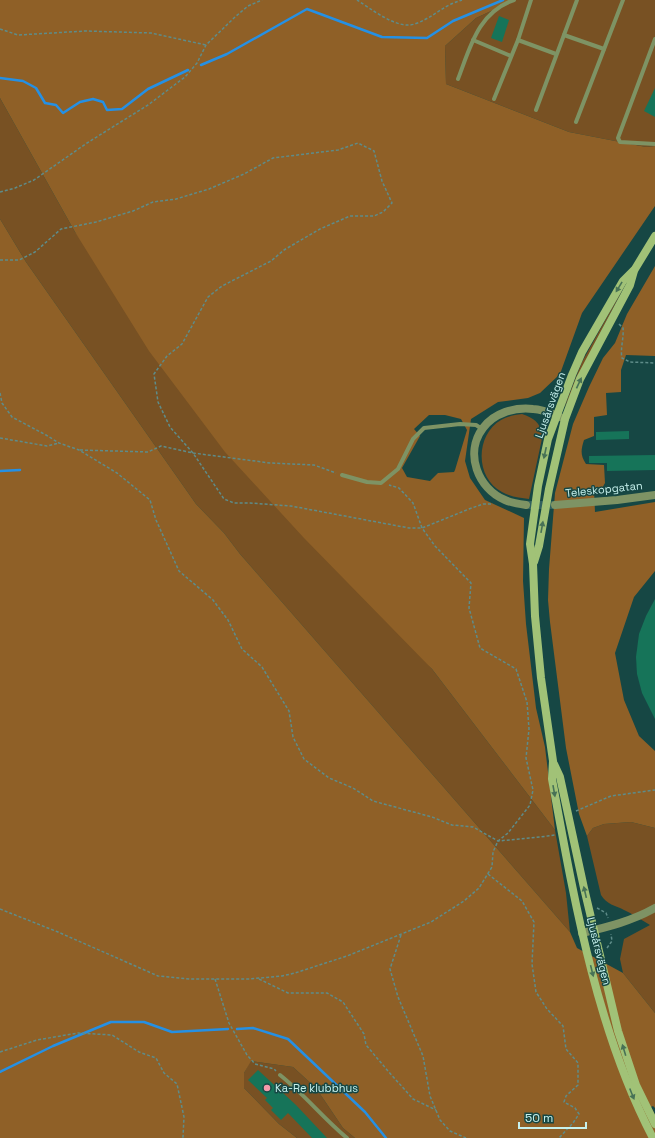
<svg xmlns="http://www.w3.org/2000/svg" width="655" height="1138" font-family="'Space Grotesk',sans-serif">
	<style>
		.green { fill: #785123 }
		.forest { fill: #8f6027; fill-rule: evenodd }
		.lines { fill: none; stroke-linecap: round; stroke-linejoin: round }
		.stream { stroke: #2590e4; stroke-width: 2.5 }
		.building { fill: #167459 }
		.minor-tunnel { stroke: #31605d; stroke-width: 8; stroke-dasharray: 8 4; stroke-linecap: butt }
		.path { stroke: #5e8c89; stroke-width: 1.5; stroke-dasharray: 3 2; stroke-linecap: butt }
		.service { stroke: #7e9364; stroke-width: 4 }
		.minor { stroke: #7e9364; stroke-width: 8 }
		.secondary { stroke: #a1c277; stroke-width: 8 }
		.oneway { fill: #477256 }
		.poi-dot { fill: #f39aaa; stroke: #164744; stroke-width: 1.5 }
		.labels { text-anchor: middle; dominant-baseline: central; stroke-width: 3; stroke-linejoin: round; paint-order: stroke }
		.street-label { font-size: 11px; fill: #c7f1ed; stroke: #164744 }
		.poi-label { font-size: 11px; fill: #c7f1ed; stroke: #164744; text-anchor: start }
	</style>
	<rect width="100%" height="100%" fill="#164744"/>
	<g class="green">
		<path d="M515 0H655V146L646 147 569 132 446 84 445 46 476 18Z"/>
		<path d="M0 98 75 232 432 669 555 830 566 893 570 932 240 554 224 533 196 504 26 262 0 219Z"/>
		<path d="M626 283 597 339 568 400 564 408 582 362Z"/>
		<path d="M522 414C534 418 539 422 543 434L529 499C520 498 511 497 502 492 475 478 475 435 501 420 508 416 515 415 522 414Z"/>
		<path d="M631 822 655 828V1013L623 973 620 959 624 939 650 925C641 920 633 914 624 910 615 905 607 905 601 895L587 836 593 828 604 824Z"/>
		<path d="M250 1061 293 1067 316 1088 343 1128 355 1138H297L279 1124 244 1088V1073Z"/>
	</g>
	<g class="forest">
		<path d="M0 0H515L476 18 445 46 446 84 569 132 646 147 655 146V206L582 313 560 374 540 393 528 398 498 402 471 419 465 461 470 478 485 500 524 518 523 581 526 624 536 708 545 747 555 830 432 669 304 538 225 452 149 351 75 232 0 98ZM429 415H445L461 419 467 430 455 470 454 472 438 473 430 481 407 477 402 468 420 436 414 429Z"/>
		<path d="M0 219 26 262 196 504 224 533 240 554 570 932 577 948 623 973 655 1013V1108L653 1106 651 1107 655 1115V1138H355L343 1128 316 1088 293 1067 251 1061 244 1073V1088L279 1124 297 1138H0Z"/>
		<path d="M655 266V356L626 355 621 370V392L606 393 607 415 594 417V436L584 440C581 450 580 455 586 464L604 465 605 483 601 490H594L595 512 655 502V571L634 597 615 653 624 700 639 736 655 751V828L631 822 604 824 593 828 587 836 579 814 566 748 550 622 548 600 549 569 555 493 573 424 589 387 603 358 615 343 627 314Z"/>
	</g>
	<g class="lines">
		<g class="stream">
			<path d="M201 65 227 54 307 9 382 37 427 38 453 21 503 0"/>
			<path d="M0 78 23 81 36 88 45 103 56 105 63 113 80 102 93 99 103 102 107 110 122 109 148 89 188 70"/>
			<path d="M0 471 20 470"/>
			<path d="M237 1029 253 1028 288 1039 365 1112 386 1138"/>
			<path d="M0 1072 53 1046 111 1022H144L172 1032 228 1029"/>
		</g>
	</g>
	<g class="building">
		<path d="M499 16 509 20 502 42 491 38Z"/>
		<path d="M655 88V117L644 111Z"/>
		<path d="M629 431V439L596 440V432Z"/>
		<path d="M655 455V470L607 471V463H589V456Z"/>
		<path d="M655 599V719L642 693 637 674 636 657 639 634 646 616Z"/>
		<path d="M258 1070 296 1105 327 1138H312L288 1113 281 1120 271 1110 273 1108 265 1100 267 1098 248 1080Z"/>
	</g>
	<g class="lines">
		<path class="minor-tunnel" d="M526 505H553"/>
		<g class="path">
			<path d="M357 0C371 9 393 26 409 25 414 25 420 22 424 20 438 13 445 5 462 0"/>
			<path d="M0 29 18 35 86 31 151 33 206 45"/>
			<path d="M0 192 15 188 34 180 87 143 148 105 185 77 197 63 206 45 235 17 248 6 262 0"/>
			<path d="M0 260H19L35 252 61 229 96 222 133 211 153 202 176 199 209 189 244 174 273 158 338 150 358 143 374 151 382 181 392 203 383 212 374 216H350L320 229 284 250 271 261 222 286 208 297 182 344 167 356 154 374 158 402 170 427 193 453 224 499 234 503H250L291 506 409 528H422L469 509 483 504H493"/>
			<path d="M619 324 623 328C624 338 620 349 622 358L630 362 655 363"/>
			<path d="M0 393 2 403 12 417 46 435 59 443 79 450 117 473 150 500 156 520 179 571 213 600 228 620 242 649 262 667 289 711 293 737 304 759 329 778 353 788 373 801 432 817 452 825 473 827 498 841 540 837 555 835"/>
			<path d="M0 438 47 446 59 443"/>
			<path d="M80 450 148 452 161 446 193 453 270 463 314 465 336 473"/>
			<path d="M576 811 611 796 655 790"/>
			<path d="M488 874 522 901 534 922 532 964 536 992 547 1009 563 1026 566 1049 578 1063V1085L566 1096 564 1102 575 1108 579 1114 573 1123 559 1138"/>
			<path d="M597 908 606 913 608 918"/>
			<path d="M0 909 58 932 158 976 190 979H249L282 976 295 973 347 956 431 922 464 901 479 888 492 867 493 852 498 841 508 833 530 805 533 790 526 758 529 729 527 702 516 669 480 648 469 608 471 583 435 546 422 528 413 503 399 488 389 485"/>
			<path d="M401 935 390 969 398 997 423 1056 430 1096 440 1120 450 1131 466 1138"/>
			<path d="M607 948 612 941 611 934"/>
			<path d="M215 979 229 1023 247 1055 255 1064 274 1069 276 1071"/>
			<path d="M259 979 288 993H327L343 1002 364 1034 366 1045 388 1071 413 1099 436 1110"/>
			<path d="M0 1052 37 1040 78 1033 112 1035 139 1052 156 1058 164 1073 177 1084 184 1117 183 1137 182 1138"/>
		</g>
		<g class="service">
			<path d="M564 35 604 49"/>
			<path d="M655 39 618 138 620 142 655 144"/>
			<path d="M473 40 511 56"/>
			<path d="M518 40 556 54"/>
			<path d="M458 79C470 48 478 12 514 0"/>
			<path d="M494 99 518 40 531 0"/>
			<path d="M536 110 577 0"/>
			<path d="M576 122 623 0"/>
			<path d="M342 475 367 482 381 483 398 469 413 439 424 428 460 424 476 425 482 429"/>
			<path d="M280 1075C304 1094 323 1118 347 1138"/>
		</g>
		<g class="minor">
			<path d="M526 505C519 504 512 503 505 500 478 489 464 453 483 428 494 413 514 407 533 409 543 409 555 415 565 419"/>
			<path d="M555 505 617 500 655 495"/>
			<path d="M582 933C608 927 632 921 655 908"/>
		</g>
		<g class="secondary">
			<path d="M534 562 539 546 549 489 565 419 580 379 630 285 634 271"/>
			<path d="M554 764 560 777 584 888 618 1031 636 1085 655 1124"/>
			<path d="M653 1138C596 1029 574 899 552 779L553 761 541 678 535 616 533 564 530 544 538 486 548 439 572 375 582 352 623 281 635 269 655 236"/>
		</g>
	</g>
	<defs><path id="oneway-solid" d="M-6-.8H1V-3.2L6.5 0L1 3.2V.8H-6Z"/></defs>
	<g class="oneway">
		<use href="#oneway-solid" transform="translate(619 287) rotate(121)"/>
		<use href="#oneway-solid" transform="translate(579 383) rotate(-65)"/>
		<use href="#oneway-solid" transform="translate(545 453) rotate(102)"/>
		<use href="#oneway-solid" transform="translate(542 527) rotate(-80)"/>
		<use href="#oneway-solid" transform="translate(554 791) rotate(80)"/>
		<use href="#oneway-solid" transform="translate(585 892) rotate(-103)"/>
		<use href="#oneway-solid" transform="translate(592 971) rotate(76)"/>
		<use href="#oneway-solid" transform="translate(624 1050) rotate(-107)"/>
		<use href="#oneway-solid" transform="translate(632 1094) rotate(68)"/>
	</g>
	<circle class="poi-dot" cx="267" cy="1088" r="4"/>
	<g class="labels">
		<g class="street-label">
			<text transform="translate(550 405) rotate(-70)">Ljusårsvägen</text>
			<text transform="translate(604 489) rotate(-6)">Teleskopgatan</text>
			<text transform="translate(599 951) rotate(76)">Ljusårsvägen</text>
		</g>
		<g class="poi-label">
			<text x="275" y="1088">Ka-Re klubbhus</text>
		</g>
	</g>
	<path d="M519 1122v6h67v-6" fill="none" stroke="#c7f1ed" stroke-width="2"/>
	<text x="525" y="1122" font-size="12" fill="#c7f1ed" stroke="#164744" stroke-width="3" paint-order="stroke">50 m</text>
</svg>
